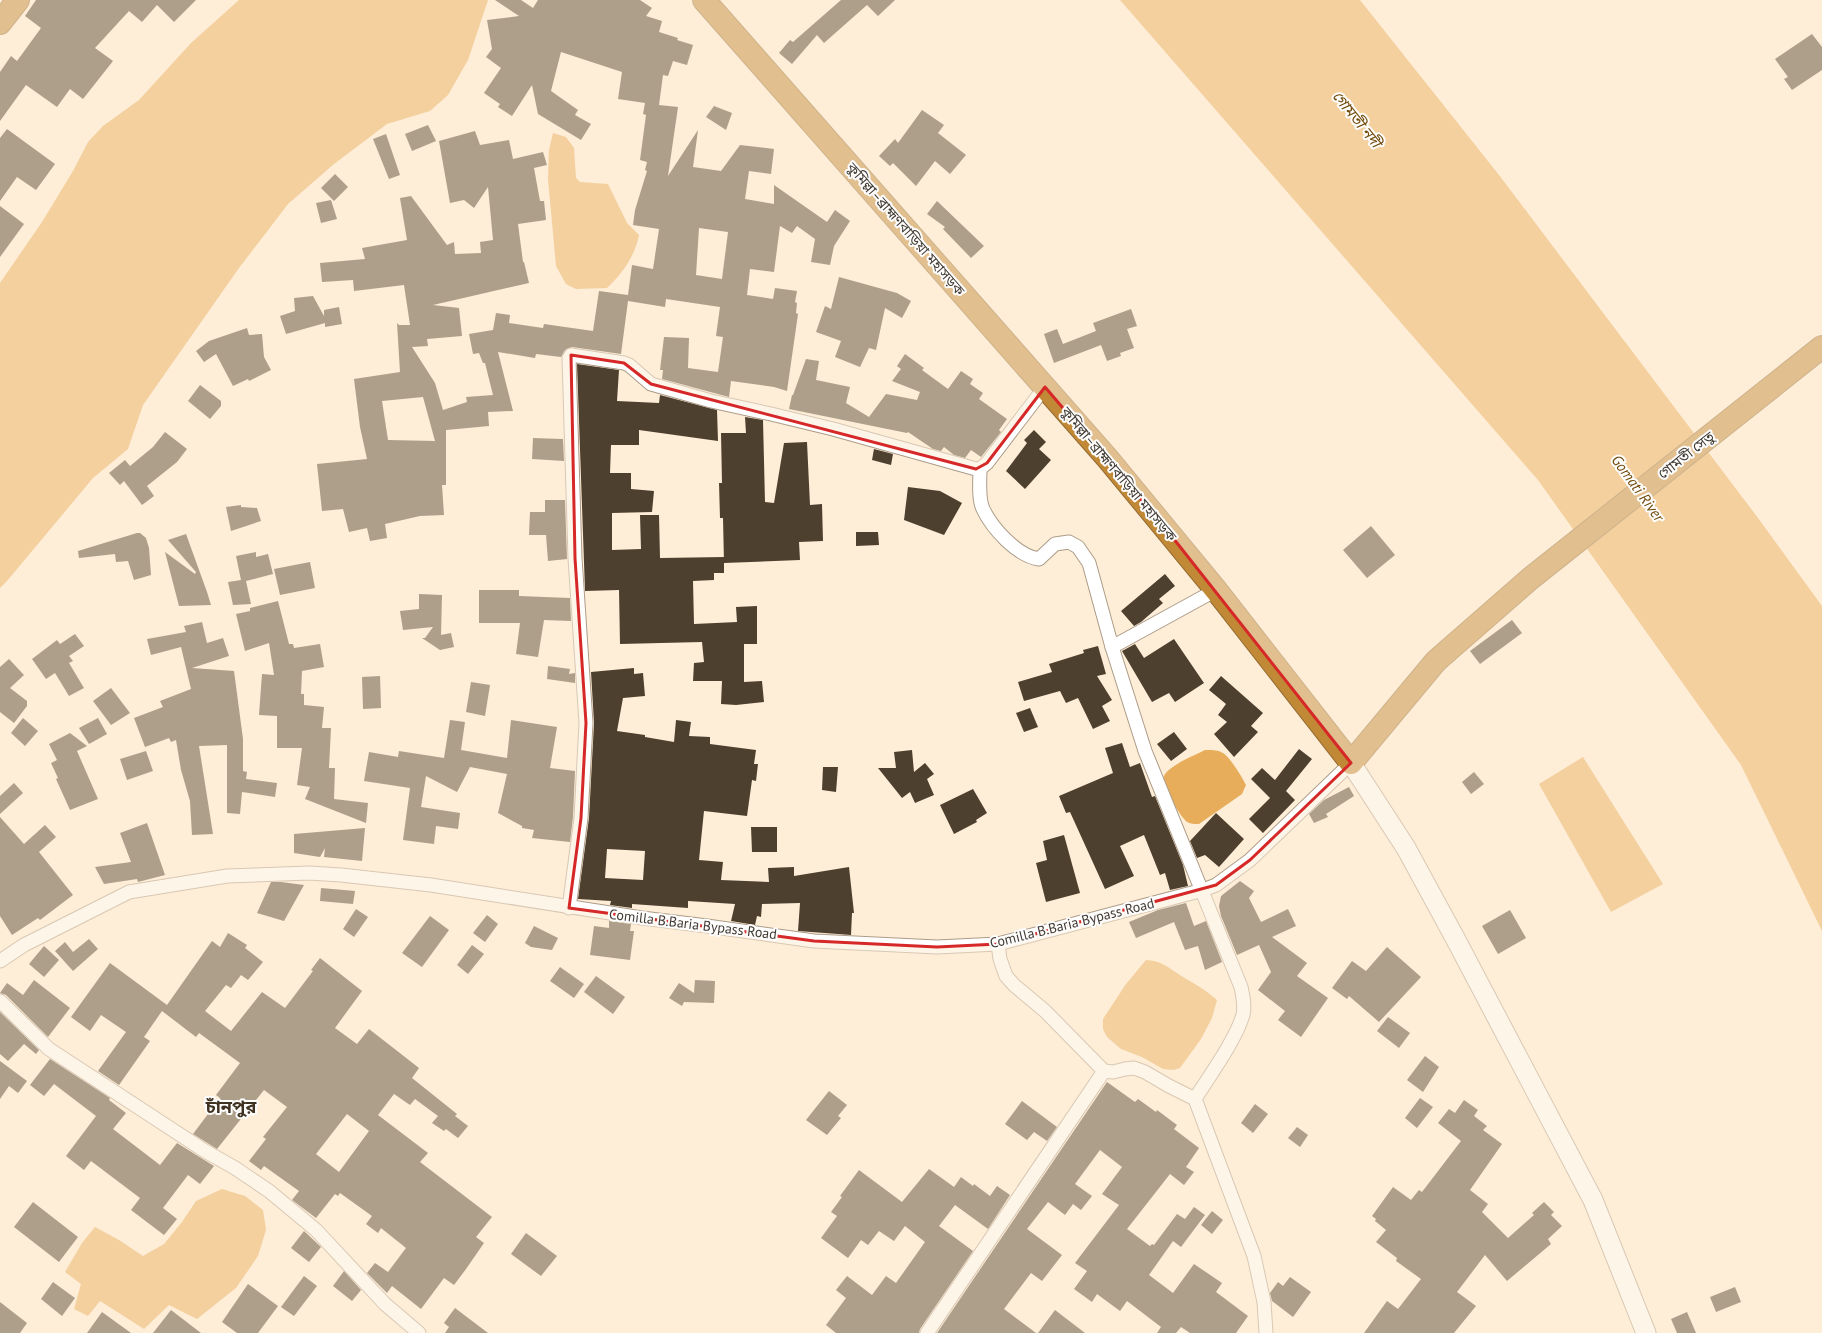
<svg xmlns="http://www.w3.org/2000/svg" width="1822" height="1333" font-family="'PT Sans','Noto Sans Bengali',sans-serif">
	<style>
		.water { fill: #e8ad5b }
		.building { fill: #4e402f; fill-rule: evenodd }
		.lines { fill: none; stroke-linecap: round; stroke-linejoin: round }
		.street-casing { stroke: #ac9c88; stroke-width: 15 }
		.secondary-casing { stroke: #ac9c88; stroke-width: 21 }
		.highway-casing { stroke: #946d34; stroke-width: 24 }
		.street { stroke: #fff; stroke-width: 13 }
		.secondary { stroke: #fff; stroke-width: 19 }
		.highway { stroke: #c18835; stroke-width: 22 }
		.marked { fill: none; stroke: #d62828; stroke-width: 3; stroke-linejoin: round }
		.labels { text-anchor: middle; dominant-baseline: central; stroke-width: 4; stroke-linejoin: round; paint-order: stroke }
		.street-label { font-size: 14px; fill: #413a32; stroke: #fdfdfd }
		.water-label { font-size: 15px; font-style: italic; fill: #724b0a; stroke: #fdfdfd }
		.district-label { font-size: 18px; font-weight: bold; fill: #403221; stroke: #fdfdfd }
	</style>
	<rect width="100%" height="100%" fill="#feedd7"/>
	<g class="water">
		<path d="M239 0H488L468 60 448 95 430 111 387 124 334 164 288 204 239 268 143 405 128 449 93 478 7 581 0 588V283L42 222 73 171 88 142 103 126 139 100 191 43Z"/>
		<path d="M1120 0H1360L1499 175 1758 518 1822 606V931L1741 765 1538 480Z"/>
		<path d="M553 133 566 137 574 148 576 178 580 182 608 184 627 223 639 235C635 256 622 274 607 288L576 289 566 284 556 266 548 179 549 150Z"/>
		<path d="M1205 750C1210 750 1217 750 1221 752 1229 755 1242 777 1246 785L1242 794 1199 824C1194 824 1191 824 1187 822 1180 817 1161 784 1164 776 1168 766 1195 755 1205 750Z"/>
		<path d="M1583 757 1663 884 1611 912 1539 784Z"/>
		<path d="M1146 960C1161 960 1170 969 1183 977 1195 984 1206 990 1217 1000L1212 1018 1201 1039 1180 1068 1174 1070 1163 1069 1142 1057 1121 1049 1107 1037 1103 1029V1019L1126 984Z"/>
		<path d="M222 1189 245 1196 263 1210 266 1230 258 1256 236 1288 197 1319 169 1305 144 1329 100 1301 88 1316 74 1309 81 1284 65 1272 82 1243 95 1227 119 1240 143 1256 164 1244 182 1222 196 1201Z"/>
	</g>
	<g class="building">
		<path d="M36 0H196L174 22 157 5 142 22 129 11 95 48 113 61 83 99 70 89 57 107 26 85 0 121V72L11 56 17 61 41 28 25 16Z"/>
		<path d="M495 0H521L533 8 538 0H640L652 8 646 16 662 21 659 32 678 38 677 40 693 45 687 65 673 61 668 76 663 75 659 105 678 107 668 176 698 130 693 167 721 171 740 145 774 149 771 174 749 171 745 199 774 204V185L827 222 835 210 850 221 834 246 830 265 811 262 815 239 797 226 792 233 780 226 774 272 750 269 747 295 773 299 775 288 797 291 795 302 797 303 796 313 798 314 787 391 774 387 731 381 729 397 662 379 663 370H660L664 337 689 338 688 368 718 372 723 337 716 336 720 307 666 299 665 307 628 301 621 354 572 347 565 350 561 357 536 354 535 358 498 352 513 411 488 412 489 426 446 430V485H442L444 515 420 516 385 524 387 538 370 541 367 528 349 532 343 509 322 511 317 464 367 459 360 427 354 379 400 372 397 323 399 325H410L404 285 354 291 353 280 322 282 320 263 365 259 362 248 407 240 400 198 411 196 447 245 454 242 455 254 481 253 480 242 493 240 488 187 474 208 464 200 450 203 439 141 475 131 480 145 509 140 513 159 543 152 547 165 534 168 540 201H544L546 220 518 224 523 262H524L529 283 433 305 459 308 462 336 427 339 428 346 412 347 435 383 443 410 467 402 466 397 493 395 485 363H483L479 353 473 354 469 334 493 330 496 313 510 315 509 323 543 328 544 324 593 331 599 291 628 295 632 265 653 269 659 229 633 225 635 210 647 171 645 170 647 162 640 160 646 115 643 114 645 103 618 99 622 72 561 52 551 91 578 110 575 115 591 124 581 140 538 114 532 85 512 116 498 107 500 104 484 93 501 68 486 57 492 49 487 20 519 16ZM699 228 728 232 722 279 696 275ZM423 397 435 441 388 440 382 401Z"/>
		<path d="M841 0H895L878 16 867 5 824 43 817 35 792 64 779 53 790 40 793 42Z"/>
		<path d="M1812 34 1822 47V70L1792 90 1784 79 1788 77 1775 59Z"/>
		<path d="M714 106 732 113 726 130 706 117Z"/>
		<path d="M922 110 944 125 938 133 966 155 950 174 935 161 916 186 893 163 890 166 879 156 895 139 898 143Z"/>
		<path d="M428 125 436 141 412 151 405 134Z"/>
		<path d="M7 129 55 164 36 190 17 177 0 201V138Z"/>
		<path d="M386 134 400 175 389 179 373 139Z"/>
		<path d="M335 174 348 187 334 201 321 188Z"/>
		<path d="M331 200 337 219 321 223 316 203Z"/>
		<path d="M937 201 984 246 971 258 943 229 945 227 927 214Z"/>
		<path d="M0 206 24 224 0 257Z"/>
		<path d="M839 277 897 293 911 301 902 318 885 308 876 350 869 348 860 367 835 357 841 341 816 332 825 306 831 309Z"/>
		<path d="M313 296 324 316V310L339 307 342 324 325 327V323L286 334 280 316 295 311 294 298Z"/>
		<path d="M1131 309 1137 326 1127 329 1134 348 1120 353 1121 356 1107 361 1101 345 1054 363 1044 334 1057 329 1063 344 1096 331 1093 323Z"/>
		<path d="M247 328 249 335 262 334 264 357 271 370 249 381 248 379 233 386 216 354 204 362 196 351 209 341Z"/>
		<path d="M905 354 924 368 922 370 948 389 961 371 973 379 970 384 983 393 979 399 1007 419 999 430 1001 432 981 457 971 450 965 458 954 455 944 447 941 451 933 449 908 432 907 433 789 409 792 395H793L806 359 819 361 816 380 850 387 846 403 869 417 886 394 917 400 920 392 892 381 901 369 897 366Z"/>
		<path d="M577 364 619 370 617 401 659 403 660 395 717 410 718 441 639 430V445H611L610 473H631V489L654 491 652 512 612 513V550L641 549 640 515H659L660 558 724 557V573H714V580L693 581 694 624 737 622 736 607 757 606V644H744V682L762 681 764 702 736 705 721 704 722 681H693L694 663 704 662 702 642 620 644 619 590 585 591Z"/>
		<path d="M200 385 221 401V406L210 419 188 401Z"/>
		<path d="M745 417 763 420 765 502 774 503 784 443 807 442 810 505 822 504 823 541 799 542 800 560 724 563 723 518H720L719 483H722L721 433H746Z"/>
		<path d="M1034 430 1046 442 1039 449 1051 460 1025 489 1006 471 1027 443 1024 440Z"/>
		<path d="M165 432 187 449 177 462 147 486 154 496 142 505 124 481 120 485 109 473 125 460 130 466 153 447Z"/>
		<path d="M533 438 563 439 564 461 532 459Z"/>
		<path d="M874 449 893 454 891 465 872 460Z"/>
		<path d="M908 487 940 491 962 503 944 535 904 520Z"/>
		<path d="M545 500H565L567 559 548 561 546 535H529L530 512H545Z"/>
		<path d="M241 505V507L257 508 261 521 231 531 226 507Z"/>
		<path d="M1371 526 1395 555 1367 578 1343 550Z"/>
		<path d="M856 532H878L879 545 856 546Z"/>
		<path d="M137 533H140L146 538 149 548 151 575 134 580 128 561 116 562 115 554 79 558 78 551Z"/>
		<path d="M186 534 207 592 211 605 179 606 165 552 195 574 196 572 168 540Z"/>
		<path d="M256 552V557L268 554 273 574 246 581 251 604 233 605 228 582 241 580 236 556Z"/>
		<path d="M310 562 315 588 280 595 274 569Z"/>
		<path d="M1165 574 1175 586 1159 599 1163 603 1141 622 1134 626 1121 611Z"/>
		<path d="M479 590H519V596L570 598 571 621 544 620 538 657 516 654 520 623H479Z"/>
		<path d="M419 594 442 595 441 635 451 633 454 647 440 650 422 638H425L433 627 403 630 400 611 419 609Z"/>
		<path d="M278 601 289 644H293L294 648 320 644 324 667 302 671 301 694H304V705L324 707 322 728H331L329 768H335L334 799 368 803 366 823 305 799 310 787 297 785 302 748H277V716L259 715 262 674 274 675 269 643 245 651 236 614 250 611V608Z"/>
		<path d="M1512 620 1522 633 1480 664 1470 651Z"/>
		<path d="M202 622 207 643 223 638 229 656 192 668 234 671 243 739V771L247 772 246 779 277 783 275 797 242 792 240 814 227 813V745L199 746 213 834 192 835 190 801 181 770 176 740 171 742 169 738 145 747 134 718 163 707 160 701 191 689 181 647 151 655 147 639 186 632 184 626Z"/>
		<path d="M75 634 84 646 69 656 73 661 69 663 84 688 69 696 55 673 46 679 32 659 57 640 60 644Z"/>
		<path d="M1174 639 1204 683 1175 702 1169 693 1152 702 1122 651 1135 644 1144 658Z"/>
		<path d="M1098 646 1106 674 1097 676 1112 700 1102 706 1110 721 1093 729 1078 698 1066 703 1060 691 1024 701 1018 682 1052 672 1049 664 1084 653 1083 650Z"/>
		<path d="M9 659 24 675 10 688 27 701V706L14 723 0 712V667Z"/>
		<path d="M548 666 570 669 569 674 575 673V683L547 679Z"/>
		<path d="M634 668V674L643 673 645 696 623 698 617 731 645 735V737L674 742 676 720 691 722 689 736 710 737V744L756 750 754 764H758L756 781 752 780 747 816 704 811 699 860 723 862 721 880 769 882 768 868 794 867V876L849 867 854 913H852L851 935 798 931 800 903 762 904 761 917 757 916 755 925 731 921 735 904 688 901V908L632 904V908L610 905 611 901 578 899 589 818 594 723 591 672ZM607 849 645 851 643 880 605 878Z"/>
		<path d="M380 676 381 708 363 709 362 677Z"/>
		<path d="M1221 676 1263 713 1251 726 1258 732 1234 757 1214 734 1227 722 1218 715 1226 704 1209 690Z"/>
		<path d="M471 682 490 685 485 716 466 712Z"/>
		<path d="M111 688 130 713 111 725 93 701Z"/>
		<path d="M1030 708 1038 727 1024 732 1016 713Z"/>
		<path d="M23 718 38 731 25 746 11 733Z"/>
		<path d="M98 718 107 734 89 744 79 728Z"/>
		<path d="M450 720 465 722 461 750 507 758 511 720 557 727 550 768 575 771 573 817 570 842 532 838 534 830 522 828V826L498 813 507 774 470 767 457 792 426 776 421 807 460 813 458 829 436 826 434 844 403 840 410 788 364 781 369 752 398 757 399 751 444 758Z"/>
		<path d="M1174 732 1187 749 1171 761 1157 744Z"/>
		<path d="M70 733 87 746 77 751 98 799 70 810 56 779 58 778 51 763 57 760 49 744Z"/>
		<path d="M1122 743 1130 767 1140 763 1152 797 1155 796 1183 865 1188 886 1170 890 1165 873 1160 875 1144 835 1120 846 1134 876 1105 889 1070 812 1066 813 1059 796 1113 773 1105 748Z"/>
		<path d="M1299 749 1312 759 1286 791 1295 800 1263 833 1249 819 1270 798 1251 779 1262 768 1275 780Z"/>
		<path d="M912 750 914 772 925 763 934 774 927 779 934 795 915 803 910 792 902 798 878 768H896L894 752Z"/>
		<path d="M146 751 153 771 127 780 120 759Z"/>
		<path d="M823 767H838L836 792 822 790Z"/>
		<path d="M1474 772 1484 784 1471 794 1462 782Z"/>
		<path d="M14 783 23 793 0 814V796Z"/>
		<path d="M1349 787 1354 796 1326 814 1328 817 1314 823 1309 814 1324 800Z"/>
		<path d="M973 789 987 813 976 820 977 822 954 834 940 805Z"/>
		<path d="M1216 813 1244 839 1219 867 1205 855 1197 858 1190 841Z"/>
		<path d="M0 817 24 844 45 825 56 837 39 852 73 895 40 920 38 918 12 935 0 916Z"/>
		<path d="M147 823 165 875 138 882 137 879 104 884 95 867 131 862 120 833Z"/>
		<path d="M751 827H777V852H752Z"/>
		<path d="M365 828 362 861 324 857 325 848 320 857 294 853V834Z"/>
		<path d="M1064 835 1080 893 1046 902 1036 863 1047 860 1043 841Z"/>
		<path d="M1240 881 1254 891 1249 898 1261 922 1288 909 1296 926 1272 937 1307 963 1297 976 1328 998 1301 1037 1278 1020 1285 1011 1258 990 1271 972 1259 945 1237 955 1221 916 1219 906 1221 896Z"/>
		<path d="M271 882H281L304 885 284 921 257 913Z"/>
		<path d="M321 888 355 891 353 904 320 901Z"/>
		<path d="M1186 903 1194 926 1206 921 1222 962 1205 970 1198 946 1185 950 1174 922 1136 938 1129 922 1158 910Z"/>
		<path d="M356 909 368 917 354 937 343 929Z"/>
		<path d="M1510 910 1526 938 1498 954 1482 926Z"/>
		<path d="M487 915 498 924 485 942 473 933Z"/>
		<path d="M430 916 449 930 422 967 402 953Z"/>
		<path d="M609 921 631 924 630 931H634L630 960 590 955 594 926 609 928Z"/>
		<path d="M534 926 558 938 552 950 531 947 525 943Z"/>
		<path d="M228 933 247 945 245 948 263 962 248 980 241 975 231 988 226 985 205 1011 231 1031 262 992 285 1008 313 971 311 970 320 958 362 991 335 1028 357 1044 369 1029 419 1068 412 1078 457 1114 455 1116 468 1126 458 1138 446 1129 444 1131 432 1123 438 1116 415 1099 410 1105 394 1094 378 1115 428 1153 420 1162 492 1217 476 1237 484 1243 466 1269 454 1285 444 1278 421 1309 392 1286 387 1293 367 1273 375 1263 388 1272 406 1248 381 1228 378 1233 366 1224 372 1216 340 1193 338 1196 335 1194 316 1218 292 1200 299 1191 264 1166 261 1170 249 1161 266 1139 263 1137 287 1107 264 1090 217 1149 193 1134 220 1098 216 1095 240 1063 199 1033 196 1037 162 1011 144 1037 150 1041 119 1085 98 1071 126 1032 101 1015 90 1031 71 1017 110 963 167 1005 212 941 220 947ZM347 1114 369 1131 339 1172 316 1154Z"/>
		<path d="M89 939 98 949 73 971 55 951 65 942 73 952Z"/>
		<path d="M472 945 484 954 468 974 457 965Z"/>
		<path d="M44 946 59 960 44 977 29 964Z"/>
		<path d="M1387 947 1421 977 1379 1022 1349 996 1347 999 1332 988 1352 961 1366 971Z"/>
		<path d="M560 967 584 984 574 998 550 981Z"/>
		<path d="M596 976 625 997 613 1014 584 992Z"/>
		<path d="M34 980 70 1008 48 1037 6 995 0 993 7 983 23 995Z"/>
		<path d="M695 980 715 981 714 1003 684 1002 682 1006 669 998 679 983 694 993Z"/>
		<path d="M0 1012 39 1050 36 1054 24 1044 8 1061 0 1054Z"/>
		<path d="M1388 1017 1410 1033 1399 1048 1377 1031Z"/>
		<path d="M1425 1056 1439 1067 1423 1092 1407 1080Z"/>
		<path d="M50 1059 110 1098 109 1100 126 1113 113 1129 160 1165 177 1143 214 1166 200 1184 188 1175 163 1208 177 1219 164 1235 131 1210 140 1198 91 1161 84 1170 66 1156 96 1116 54 1084 44 1096 30 1085Z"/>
		<path d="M0 1061 27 1081 18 1093 9 1086 0 1099Z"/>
		<path d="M1107 1082 1135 1102 1138 1099 1156 1112 1157 1110 1177 1125 1174 1129 1199 1148 1186 1167 1194 1172 1184 1185 1170 1174 1127 1229 1150 1246 1152 1244 1154 1245 1177 1214 1185 1219 1194 1207 1205 1215 1181 1247 1173 1241 1149 1275 1173 1293 1194 1264 1222 1283 1216 1292 1248 1316 1236 1333H1190L1181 1327 1176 1333H1157L1161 1327 1127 1301 1120 1311 1097 1294 1092 1302 1074 1289 1087 1271 1075 1263 1119 1205 1102 1194 1122 1167 1100 1150 1075 1184 1092 1196 1081 1210 1073 1204 1065 1215 1048 1202 1027 1229 1062 1255 1042 1281 1031 1273 1004 1309 1036 1333H937Z"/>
		<path d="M829 1091 847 1105 838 1116 841 1118 827 1135 806 1120Z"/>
		<path d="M1420 1098 1433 1107 1417 1128 1405 1118Z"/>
		<path d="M1464 1100 1478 1110 1474 1116 1487 1126 1483 1130 1502 1144 1470 1190 1488 1204 1482 1212 1508 1238 1534 1215 1532 1213 1544 1202 1554 1212 1551 1215 1562 1226 1548 1239 1551 1244 1507 1281 1485 1255 1457 1292 1476 1306 1454 1333H1364L1387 1301 1398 1309 1421 1279 1396 1261 1397 1258 1376 1242 1386 1230 1375 1221 1376 1219 1372 1216 1393 1187 1411 1200 1419 1190 1422 1192 1461 1141 1438 1123 1449 1109 1455 1113Z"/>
		<path d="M1022 1101 1057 1127 1047 1141 1034 1132 1027 1140 1005 1124Z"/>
		<path d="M1255 1104 1268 1114 1253 1133 1241 1123Z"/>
		<path d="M1297 1127 1308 1135 1300 1147 1288 1138Z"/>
		<path d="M929 1169 954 1187 961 1177 973 1186 974 1184 990 1196 997 1186 1010 1195 988 1229 955 1205 939 1226 973 1251 920 1329 919 1333H836L826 1325 846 1298 836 1290 847 1276 872 1295 886 1276 896 1283 925 1242 905 1226 894 1241 879 1231 868 1245 861 1240 848 1258 821 1238 837 1216 831 1212 842 1197 840 1196 859 1170 902 1202Z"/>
		<path d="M33 1202 78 1237 59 1262 14 1227Z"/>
		<path d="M1212 1211 1223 1220 1212 1234 1201 1225Z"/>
		<path d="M304 1231 321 1247 309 1262 291 1248Z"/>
		<path d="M526 1233 557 1256 541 1276 511 1254Z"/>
		<path d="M344 1271 361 1290 352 1301 333 1286Z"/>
		<path d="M304 1276 317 1286 294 1316 281 1307Z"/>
		<path d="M1290 1277 1311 1292 1293 1317 1272 1301 1270 1293 1278 1282 1283 1286Z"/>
		<path d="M53 1282 75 1298 62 1316 41 1299Z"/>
		<path d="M248 1284 278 1306 258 1333H237L222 1322Z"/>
		<path d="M1735 1287 1741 1302 1716 1312 1710 1297Z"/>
		<path d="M0 1302 27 1323 20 1333H0Z"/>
		<path d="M455 1308 488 1333H445L449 1327 444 1323Z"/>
		<path d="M171 1310 201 1333H153Z"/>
		<path d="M1055 1310 1085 1333H1038Z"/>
		<path d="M102 1312 131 1333H87Z"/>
		<path d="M1687 1312 1696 1333H1677L1671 1319Z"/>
	</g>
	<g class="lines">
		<g class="street-casing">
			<g id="street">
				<path d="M980 469C980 480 978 498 983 509 992 528 1017 556 1039 559L1055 544 1069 542 1078 547 1089 563 1112 647"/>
				<path d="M1216 590 1112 647 1145 751 1241 987C1243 996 1245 1005 1243 1015 1235 1041 1210 1075 1195 1099L1254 1256 1264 1302 1266 1333"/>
				<path d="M569 908 581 818 586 723 575 558 569 358 571 355 624 363 629 365 651 384 711 401 771 414 833 429 976 469 981 468 987 463 1045 387"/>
				<path d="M0 961 24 945 129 892 227 876 309 873 341 875 431 885 642 918 707 926 814 941 937 947 998 944 1203 890 1216 885 1250 860 1351 763"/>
				<path d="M0 1001 49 1049 205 1151 235 1168 269 1191 316 1230 385 1304 419 1333"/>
				<path d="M1104 1071 1113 1072 1125 1069 1134 1068 1145 1072 1169 1086 1195 1099"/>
				<path d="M927 1333 1104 1071 1045 1011 1014 985 1006 976 1000 959 998 944"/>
			</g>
		</g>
		<g class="secondary-casing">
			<path id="secondary" d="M1351 763 1406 848 1455 938 1593 1200 1646 1333"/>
		</g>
		<g class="highway-casing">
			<g id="highway">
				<path d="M704 0 1108 459 1216 590 1351 763 1436 661 1531 578 1822 347"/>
				<path d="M0 23 18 0"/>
			</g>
		</g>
		<use href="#street" class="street"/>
		<use href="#secondary" class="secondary"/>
		<use href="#highway" class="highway"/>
	</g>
	<path d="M0 0H1822V1333H0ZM571 355 624 363 651 384 976 469 987 463 1045 387 1162 524 1351 763 1250 860 1216 885 998 944 937 947 814 941 569 908 581 818 586 723 575 558Z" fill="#feedd7" fill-opacity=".55" fill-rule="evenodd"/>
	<path class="marked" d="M571 355 624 363 651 384 976 469 987 463 1045 387 1162 524 1351 763 1250 860 1216 885 998 944 937 947 814 941 569 908 581 818 586 723 575 558Z"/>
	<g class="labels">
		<g class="street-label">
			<text transform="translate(906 229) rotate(49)">কুমিল্লা–ব্রাহ্মণবাড়িয়া মহাসড়ক</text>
			<text transform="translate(1686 455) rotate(-38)">গোমতী সেতু</text>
			<text transform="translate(1119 474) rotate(50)">কুমিল্লা–ব্রাহ্মণবাড়িয়া মহাসড়ক</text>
			<text transform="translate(1072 923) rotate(-14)">Comilla B.Baria Bypass Road</text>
			<text transform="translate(693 924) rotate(7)">Comilla B.Baria Bypass Road</text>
		</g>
		<g class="water-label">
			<text transform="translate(1357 119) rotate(51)">গোমতী নদী</text>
			<text transform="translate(1638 488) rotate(54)">Gomati River</text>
		</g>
		<g class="district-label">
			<text x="231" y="1106">চাঁনপুর</text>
		</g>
	</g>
</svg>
